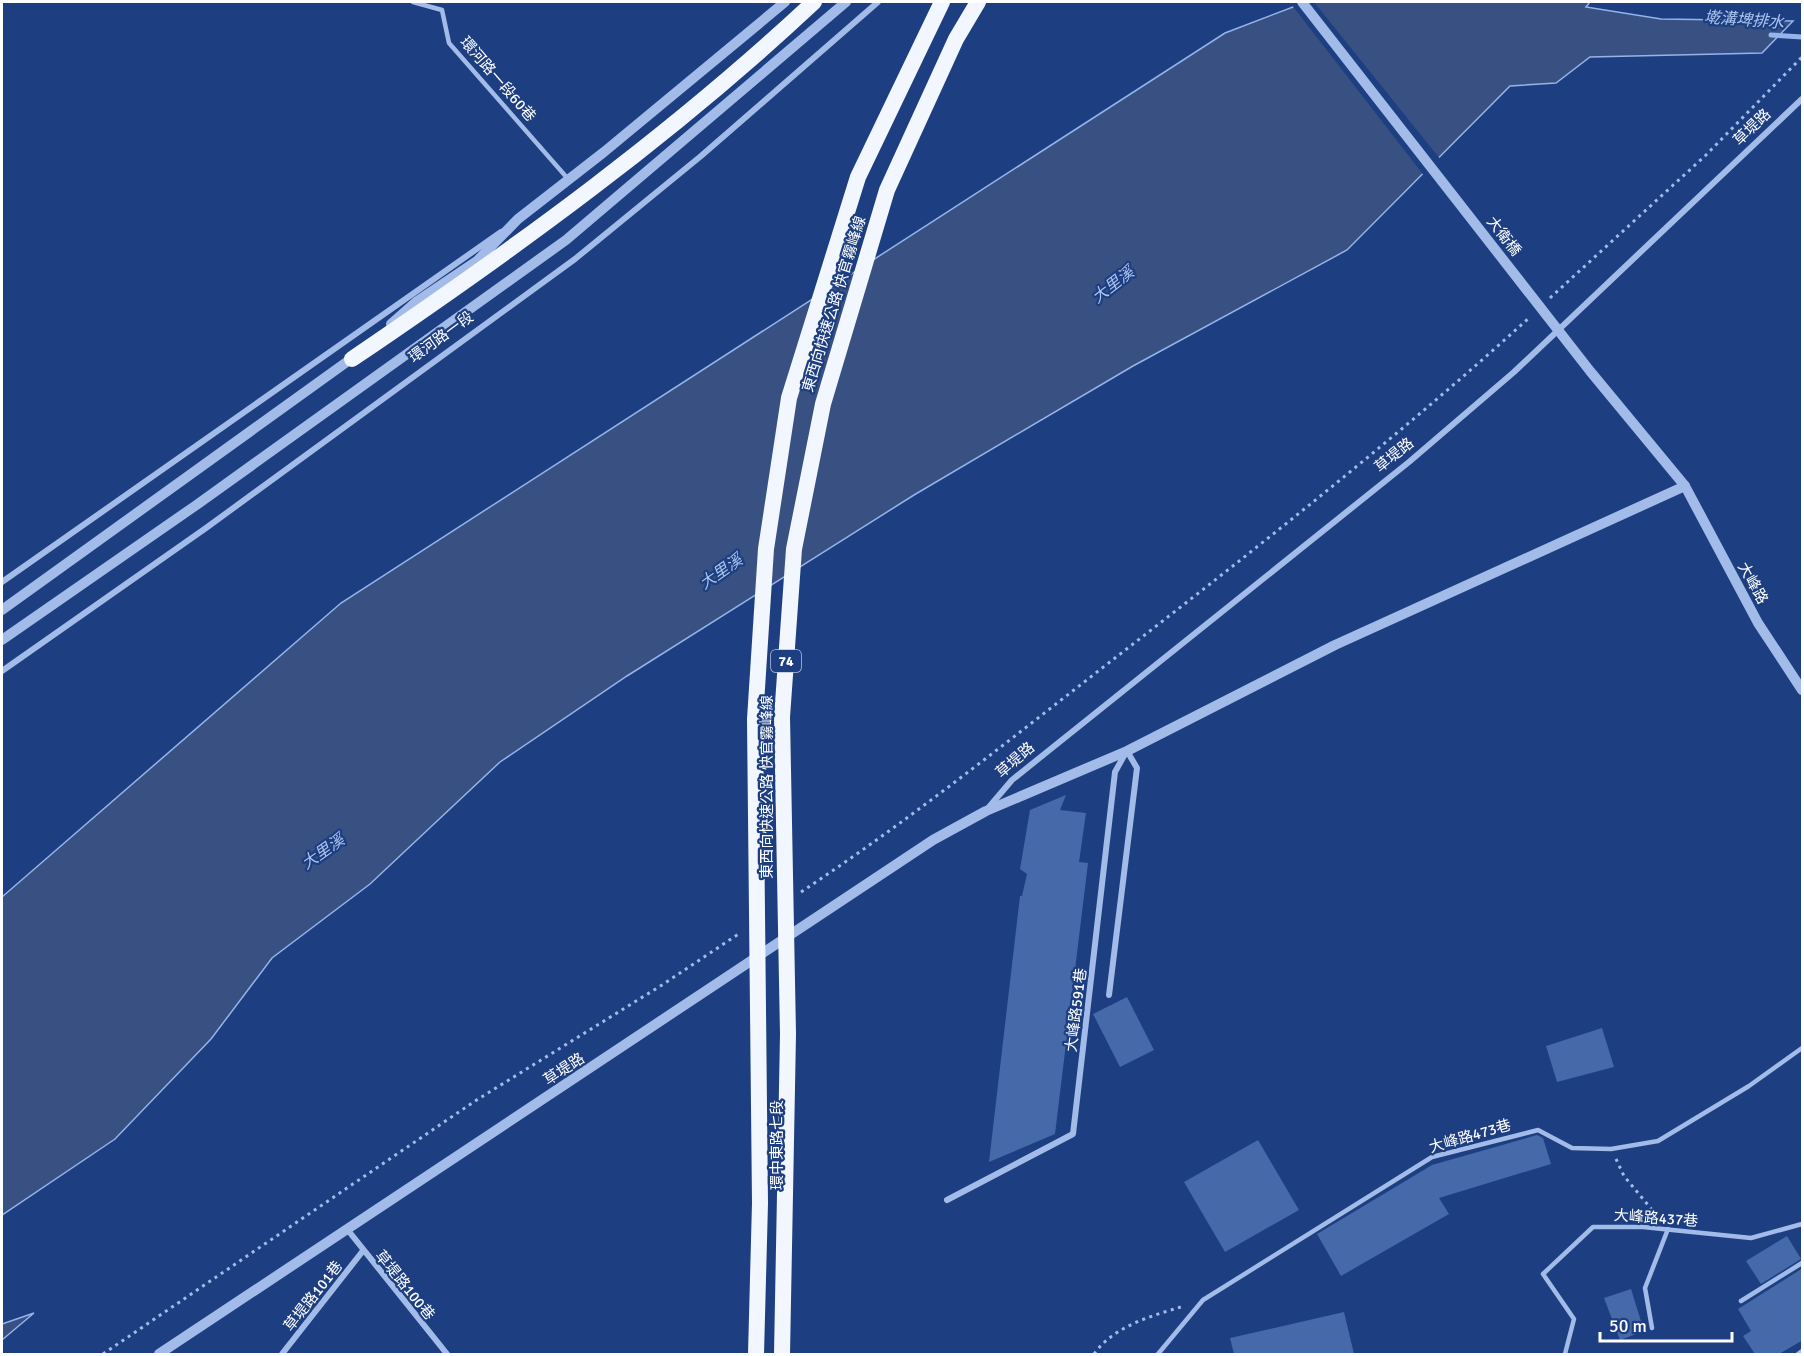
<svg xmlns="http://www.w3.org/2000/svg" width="1804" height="1356" font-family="Signika,'Noto Sans TC',sans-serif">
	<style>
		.water { fill: #395182; stroke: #95b4eb; stroke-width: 1.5 }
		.pier { fill: #1d3f81 }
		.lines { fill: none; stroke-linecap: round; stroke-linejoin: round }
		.stream { stroke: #95b4eb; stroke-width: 5 }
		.building { fill: #4669aa }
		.path { stroke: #a2bbe9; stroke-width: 3; stroke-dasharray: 3 4.5; stroke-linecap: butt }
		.service { stroke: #a2bbe9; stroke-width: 4.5 }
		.minor { stroke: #a2bbe9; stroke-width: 6 }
		.tertiary { stroke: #a2bbe9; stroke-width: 10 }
		.trunk { stroke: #f2f6fe; stroke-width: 16 }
		.tertiary-bridge { stroke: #a2bbe9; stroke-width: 10 }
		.trunk-bridge { stroke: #f2f6fe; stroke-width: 16 }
		.labels { text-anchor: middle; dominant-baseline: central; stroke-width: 4.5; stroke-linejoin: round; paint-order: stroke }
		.shield { fill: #1d3f81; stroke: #bbc5d9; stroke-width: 1.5 }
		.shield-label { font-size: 14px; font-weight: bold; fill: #fff }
		.street-label { font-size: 15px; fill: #fff; stroke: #1d3f81 }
		.water-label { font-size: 16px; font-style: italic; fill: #adc5f1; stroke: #1d3f81 }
	</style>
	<rect width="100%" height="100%" fill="#1d3f81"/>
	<g class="water">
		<path d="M1306 2H1590L1586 7 1661 19 1793 21 1762 53 1590 57 1556 83 1510 86 1347 250 1133 366 914 495 627 676 500 762 370 884 272 958 211 1039 115 1139 2 1215V897L341 603 1225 33Z"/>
		<path d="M34 1313 2 1340V1324Z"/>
	</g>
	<path class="pier" d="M1298 2H1314L1441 160 1425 177 1291 4Z"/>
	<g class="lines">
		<path class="stream" d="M1771 35 1802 37"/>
	</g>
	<g class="building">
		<path d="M1066 795 1060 810 1086 813 1079 862 1088 863 1055 1134 989 1162 1020 896H1022L1027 874 1020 869 1030 810Z"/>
		<path d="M1127 997 1154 1050 1120 1067 1093 1014Z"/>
		<path d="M1602 1028 1614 1067 1557 1082 1546 1046Z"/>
		<path d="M1537 1135 1543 1138 1551 1164 1439 1198 1449 1214 1341 1276 1317 1234 1432 1165Z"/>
		<path d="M1258 1140 1299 1210 1225 1252 1184 1182Z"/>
		<path d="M1787 1236 1801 1259 1761 1284 1746 1261Z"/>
		<path d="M1803 1268V1340L1779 1354H1755L1743 1336 1751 1331 1738 1309Z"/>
		<path d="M1631 1289 1644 1331 1620 1340 1604 1298Z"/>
		<path d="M1344 1312 1354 1354H1234L1230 1338Z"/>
	</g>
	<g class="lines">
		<g class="path">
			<path d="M1550 298 1706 155 1802 57"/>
			<path d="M801 892C910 820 1012 738 1115 658 1257 548 1398 437 1530 317"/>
			<path d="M1616 1159 1624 1176 1653 1211 1649 1217"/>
			<path d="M103 1354 475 1101 662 985 740 933"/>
			<path d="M1094 1354C1115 1325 1152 1316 1184 1306"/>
		</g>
		<g class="service">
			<path d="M413 2 442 10 449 43 569 180"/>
			<path d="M1741 1301 1802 1263"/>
			<path d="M1652 1328 1645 1288 1668 1229"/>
			<path d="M1158 1354 1203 1300 1432 1157 1538 1130 1572 1148 1611 1149 1658 1141 1749 1086 1802 1048"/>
			<path d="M1565 1354 1574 1319 1543 1274 1593 1227H1643L1751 1238 1802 1224"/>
			<path d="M1798 1354 1802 1351"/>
		</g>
		<g class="minor">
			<path d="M2 582 501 232"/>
			<path d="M2 671 206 528 575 259 701 156 878 2"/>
			<path d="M989 807 1012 780 1409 462 1514 372 1802 99"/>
			<path d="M1109 995 1137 768 1127 751"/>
			<path d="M947 1200 1073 1134 1115 772 1125 754"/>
			<path d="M347 1229 447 1354"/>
			<path d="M282 1354 362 1252"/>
		</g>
		<g class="tertiary">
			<path d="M391 324 416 302 477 261 518 219 604 152 785 2"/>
			<path d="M2 610 355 356"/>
			<path d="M2 640 195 506 566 240 846 2"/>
			<path d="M159 1354 933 840 986 811 1127 751 1335 645 1685 486 1758 623 1802 690"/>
		</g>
		<path class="trunk" d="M352 359C513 250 672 135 814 2"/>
		<path class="tertiary-bridge" d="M1302 2 1590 371 1685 486"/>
		<g class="trunk-bridge">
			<path d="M756 1354 760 1203 755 719 766 549 789 398 858 177 942 2"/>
			<path d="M782 1354 788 1034 782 717 794 549 823 404 887 190 956 39 978 2"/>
		</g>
	</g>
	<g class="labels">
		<rect class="shield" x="771" y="650" width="30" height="22" rx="4.5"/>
		<g class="shield-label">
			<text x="786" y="661">74</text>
		</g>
		<g class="street-label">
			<text transform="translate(498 79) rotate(49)">環河路一段60巷</text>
			<text transform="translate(1752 127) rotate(-44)">草堤路</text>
			<text transform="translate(1504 236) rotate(52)">大衛橋</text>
			<text transform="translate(834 304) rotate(-73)">東西向快速公路 快官霧峰線</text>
			<text transform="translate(441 337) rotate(-36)">環河路一段</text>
			<text transform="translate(1394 455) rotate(-39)">草堤路</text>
			<text transform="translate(1753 583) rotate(61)">大峰路</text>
			<text transform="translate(1015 760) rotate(-41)">草堤路</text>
			<text transform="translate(767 787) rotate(-90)">東西向快速公路 快官霧峰線</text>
			<text transform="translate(1076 1010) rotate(-83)">大峰路591巷</text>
			<text transform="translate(564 1069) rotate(-33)">草堤路</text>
			<text transform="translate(1470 1136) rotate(-16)">大峰路473巷</text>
			<text transform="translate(777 1145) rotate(-90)">環中東路七段</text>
			<text transform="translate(1656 1218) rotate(4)">大峰路437巷</text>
			<text transform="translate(405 1285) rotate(51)">草堤路100巷</text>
			<text transform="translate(313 1296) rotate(-52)">草堤路101巷</text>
		</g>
		<g class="water-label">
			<text transform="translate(1744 20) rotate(4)">墘溝埤排水</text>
			<text transform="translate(1113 285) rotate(-38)">大里溪</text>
			<text transform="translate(721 572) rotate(-35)">大里溪</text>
			<text transform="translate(323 852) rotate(-35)">大里溪</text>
		</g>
	</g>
	<rect width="1804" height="1356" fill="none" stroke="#ffffff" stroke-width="6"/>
	<path d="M1600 1332v9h132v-9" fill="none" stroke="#ffffff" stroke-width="3"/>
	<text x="1609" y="1332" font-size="18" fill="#ffffff" stroke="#1d3f81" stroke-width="4.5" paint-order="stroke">50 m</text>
</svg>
